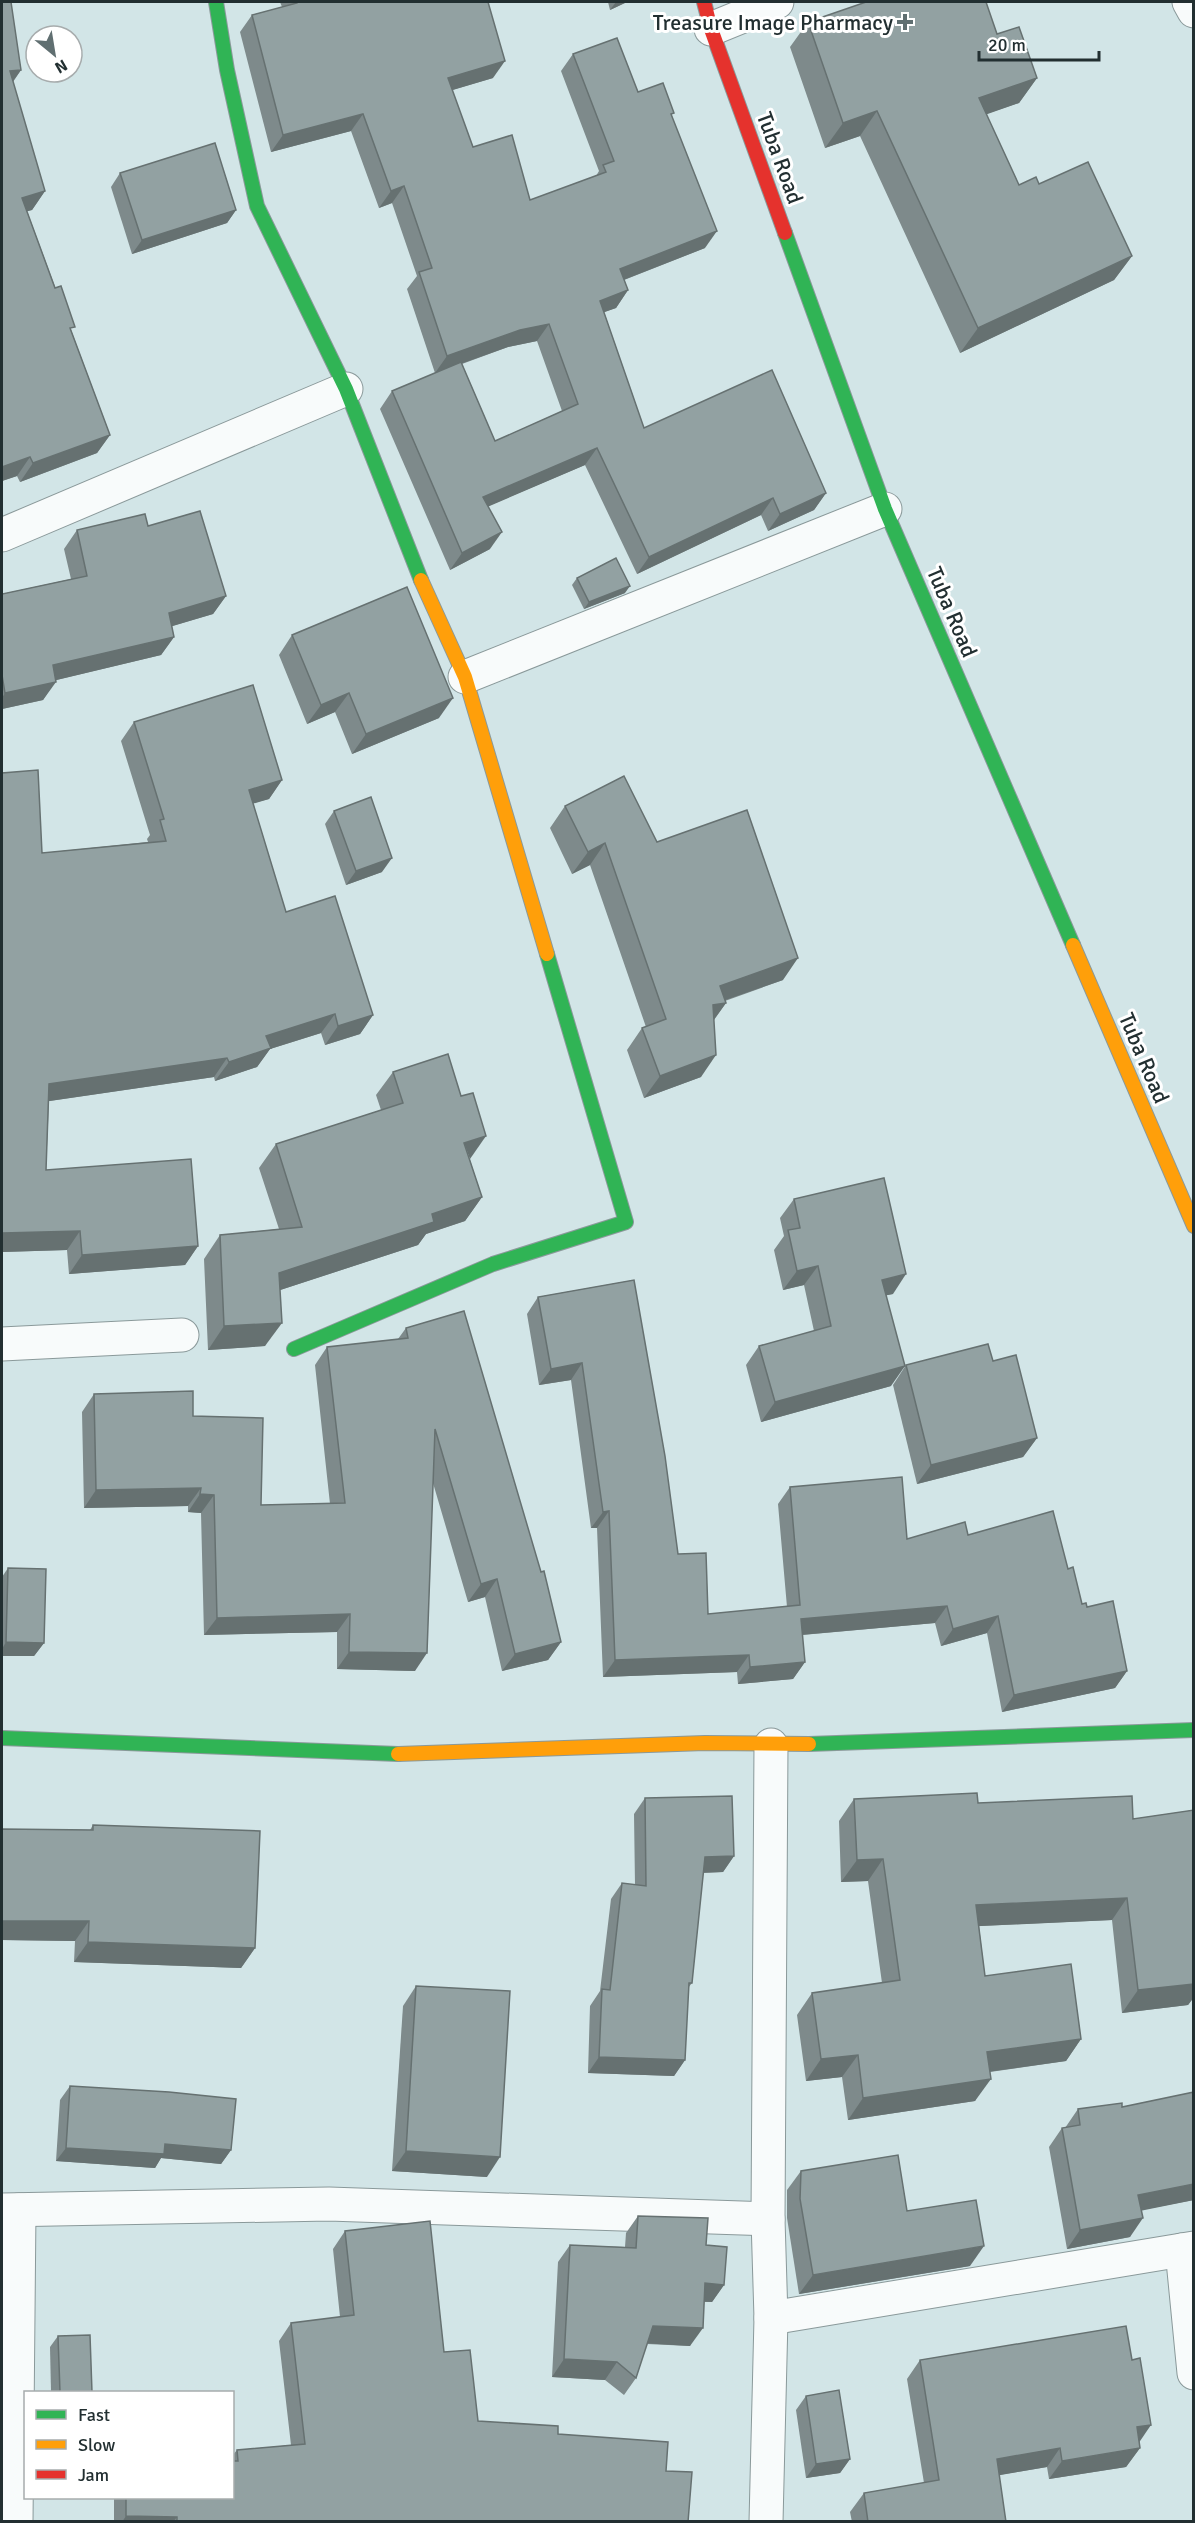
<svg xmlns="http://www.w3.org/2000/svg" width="1195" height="2523" font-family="Signika,sans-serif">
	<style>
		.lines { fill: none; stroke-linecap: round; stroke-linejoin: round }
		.street-casing { stroke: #8a999a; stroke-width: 35 }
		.fast-casing { stroke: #8a999a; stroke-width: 16 }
		.slow-casing { stroke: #8a999a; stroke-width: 16 }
		.jam-casing { stroke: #8a999a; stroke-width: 16 }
		.street { stroke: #f8fbfb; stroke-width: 33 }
		.fast { stroke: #30b455; stroke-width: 14 }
		.slow { stroke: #ff9f0a; stroke-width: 14 }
		.jam { stroke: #e5322d; stroke-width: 14 }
		.wall { fill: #7e8a8b; fill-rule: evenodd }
		.shaded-wall { fill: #667171 }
		.building { fill: #92a1a2; stroke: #667171; stroke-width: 1.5 }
		.poi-dot { fill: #606f71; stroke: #fff; stroke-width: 2 }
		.labels { text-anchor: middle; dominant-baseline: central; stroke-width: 6; stroke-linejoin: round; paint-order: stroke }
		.poi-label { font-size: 22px; fill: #222f31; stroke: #fff; text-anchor: end }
		.street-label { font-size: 22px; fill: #222f31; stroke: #fff }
	</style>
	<rect width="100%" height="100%" fill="#d2e5e7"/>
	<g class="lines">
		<g class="street-casing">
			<g id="street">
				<path d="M1189 2 1194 11"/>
				<path d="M711 29 777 2"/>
				<path d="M2 535 346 389"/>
				<path d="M465 677 885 509"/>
				<path d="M2 1344 182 1335"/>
				<path d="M2 2210 329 2204 768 2219"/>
				<path d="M1182 2250 1194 2373"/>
				<path d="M771 2318 1194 2248"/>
				<path d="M16 2522 19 2210"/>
				<path d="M766 2522 771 2318 768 2219 771 1745"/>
			</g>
		</g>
		<g class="fast-casing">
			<g id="fast">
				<path d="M216 2 227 70 257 206 346 389 421 580"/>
				<path d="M785 233 885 509 1073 945"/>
				<path d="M294 1349 493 1264 626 1222 547 954"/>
				<path d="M2 1738 398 1754"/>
				<path d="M809 1744 1194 1730"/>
			</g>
		</g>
		<g class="slow-casing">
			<g id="slow">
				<path d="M421 580 465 677 547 954"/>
				<path d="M1073 945 1194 1226"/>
				<path d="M398 1754 705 1743 809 1744"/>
			</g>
		</g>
		<g class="jam-casing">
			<path id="jam" d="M704 2 711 29 785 233"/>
		</g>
		<use href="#street" class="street"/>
		<use href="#fast" class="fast"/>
		<use href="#slow" class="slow"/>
		<use href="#jam" class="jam"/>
	</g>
	<g class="wall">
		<path d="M2 2 21 70 13 82 45 191 32 210 27 211 110 435 97 453 20 482 17 476 2 481Z"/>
		<path d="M280 2H488L493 78 452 90 473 147 530 200 596 176 599 171 561 71 573 54 638 92 672 116 705 248 624 280 628 290 616 308 604 312 644 428 826 493 814 510 768 531 761 515 637 574 585 465 488 506 490 549 450 570 380 409 392 391 435 373 407 289 417 276 392 203 379 208 351 131 271 152 240 32 252 15 282 7ZM537 341 562 411 495 441 462 364 508 347Z"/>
		<path d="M608 2H627L610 10Z"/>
		<path d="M808 22 997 34 1037 78 1019 103 986 114 1019 185 1132 256 1114 280 960 353 860 136 825 148 790 47Z"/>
		<path d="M120 173 236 210 227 223 132 254 111 187Z"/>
		<path d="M148 526 226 596 213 614 172 626 174 637 161 655 56 680 43 700 2 709V594L71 579 64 549 77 530Z"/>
		<path d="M577 578 625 593 584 609 572 585Z"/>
		<path d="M292 635 439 718 352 754 335 712 307 724 279 655Z"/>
		<path d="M134 722 282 780 269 799 253 803 286 912 373 1015 360 1034 325 1045 321 1033 270 1049 257 1067 215 1081 214 1077 49 1101 46 1170 198 1246 185 1265 69 1274 67 1250 2 1252V773L42 853 148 842 147 839 150 835 121 741Z"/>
		<path d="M565 806 657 842 783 980 725 1001 726 1003 714 1020 701 1077 644 1098 627 1050 642 1028 646 1027 590 865 572 874 550 828Z"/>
		<path d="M334 811 382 872 346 885 325 824Z"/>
		<path d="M393 1072 470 1160 482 1197 465 1221 426 1234 418 1245 280 1290 265 1346 208 1350 204 1259 220 1235 279 1229 259 1168 276 1144 381 1110 376 1095Z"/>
		<path d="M794 1199 893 1294 886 1295 891 1386 761 1422 746 1365 759 1346 814 1331 804 1285 783 1290 774 1250 784 1236 780 1218Z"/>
		<path d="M634 1280 678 1554 708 1614 787 1607 778 1504 790 1487 907 1539 968 1535 1068 1569 1082 1604 1087 1607 1127 1671 1115 1688 1002 1712 987 1633 941 1646 935 1623 802 1635 805 1662 793 1679 738 1684 737 1672 603 1677 597 1528H591L571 1380 539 1385 527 1314 538 1297Z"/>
		<path d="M406 1328 561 1642 548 1660 502 1671 485 1597 468 1602 433 1483 415 1671 337 1669V1632L204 1635 201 1513 188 1512V1506L84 1508 82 1412 94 1394 193 1416 261 1505 330 1504 315 1365 327 1347 398 1339Z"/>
		<path d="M993 1361 1037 1438 1023 1457 917 1484 893 1385 906 1365Z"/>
		<path d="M8 1568 44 1643 34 1656H2V1577Z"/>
		<path d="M645 1798 734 1856 723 1872 703 1873 692 1983 688 1988 685 2060 674 2076 588 2073 590 2006 600 1991 611 1899 622 1883 635 1885 634 1814Z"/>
		<path d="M854 1799 978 1803 1133 1819 1194 1810V1997L1188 2005 1122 2013 1112 1920 979 1926 985 1976 1081 2039 1066 2061 990 2072 975 2101 848 2120 842 2077 806 2081 797 2015 812 1993 882 1983 868 1881 841 1882 839 1821Z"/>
		<path d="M93 1825 255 1948 241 1968 74 1962 75 1941 2 1940V1829L90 1830Z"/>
		<path d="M416 1986 487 2177 392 2171 403 2006Z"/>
		<path d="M70 2086 231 2150 221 2164 161 2158 155 2168 56 2161 60 2100Z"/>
		<path d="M1194 2092V2200L1141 2210 1130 2237 1067 2249 1049 2147 1062 2128H1065L1078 2109 1122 2107Z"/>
		<path d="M801 2171 907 2211 970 2266 799 2294 787 2218V2190Z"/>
		<path d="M638 2216 706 2245 724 2285 712 2302H704L690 2346 647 2344 636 2378 624 2395 605 2380 552 2377 558 2262 570 2245 625 2247 626 2233Z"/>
		<path d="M345 2231 444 2352 478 2421 558 2434 666 2471 688 2522H114V2498H232V2456L237 2450 291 2445 279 2341 291 2323 340 2317 333 2249Z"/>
		<path d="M58 2336 92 2392H51L50 2347Z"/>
		<path d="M920 2360 1139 2443 1140 2448 1126 2467 1049 2479 1047 2467 999 2475 1006 2522H852L850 2512 864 2493 924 2483 907 2379Z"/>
		<path d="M806 2396 850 2459 840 2473 806 2478 796 2410Z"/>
	</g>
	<g class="shaded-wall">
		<path d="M616 2H627L610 10Z"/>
		<path d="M505 61 493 78 436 95 448 78Z"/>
		<path d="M21 70 8 88 10 71Z"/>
		<path d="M1037 78 1019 103 962 123 979 98Z"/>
		<path d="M877 111 860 136 825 148 843 123Z"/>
		<path d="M363 114 351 131 271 152 283 135Z"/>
		<path d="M404 186 392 203 379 208 391 191Z"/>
		<path d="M45 191 32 210 9 216 22 198Z"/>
		<path d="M236 210 227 223 132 254 142 240Z"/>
		<path d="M717 231 705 248 608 286 620 269Z"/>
		<path d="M1132 256 1114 280 960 353 978 328Z"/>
		<path d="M628 290 616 308 588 318 600 301Z"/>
		<path d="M549 324 537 341 508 347 435 373 447 356 520 330Z"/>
		<path d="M110 435 97 453 20 482 33 463Z"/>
		<path d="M597 448 585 465 471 514 483 497Z"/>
		<path d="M30 457 17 476 2 481V467Z"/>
		<path d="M826 493 814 510 768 531 780 514Z"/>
		<path d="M773 498 761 515 637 574 649 557Z"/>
		<path d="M502 532 490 549 450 570 462 553Z"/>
		<path d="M630 586 625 593 584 609 589 602Z"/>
		<path d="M226 596 213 614 156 631 169 613Z"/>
		<path d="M174 637 161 655 40 684 53 665Z"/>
		<path d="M56 682 43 700 2 709V698L5 693Z"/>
		<path d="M349 693 335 712 307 724 321 705Z"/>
		<path d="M453 698 439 718 352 754 366 734Z"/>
		<path d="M282 780 269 799 235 809 249 790Z"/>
		<path d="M605 843 590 865 572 874 588 852Z"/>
		<path d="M392 858 382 872 346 885 356 871Z"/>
		<path d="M798 958 783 980 714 1004 726 1003 710 1025 698 1026 720 986Z"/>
		<path d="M335 1014 321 1033 270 1049 257 1067 215 1081 229 1062 266 1036Z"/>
		<path d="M373 1015 360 1034 325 1045 338 1026Z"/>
		<path d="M716 1055 701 1077 644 1098 660 1076Z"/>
		<path d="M227 1058 214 1077 36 1103 49 1084Z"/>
		<path d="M486 1136 470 1159 464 1143Z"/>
		<path d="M482 1197 465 1221 426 1234 418 1245 262 1296 279 1273 432 1214Z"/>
		<path d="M80 1231 67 1250 2 1252V1233Z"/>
		<path d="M198 1246 185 1265 69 1274 82 1255Z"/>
		<path d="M818 1266 804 1285 783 1290 797 1271Z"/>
		<path d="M906 1274 893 1294 868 1299 882 1280Z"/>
		<path d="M282 1323 265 1346 208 1350 224 1326Z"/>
		<path d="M582 1363 571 1380 539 1385 551 1369Z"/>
		<path d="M905 1366 891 1386 761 1422 775 1402Z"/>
		<path d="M1037 1438 1023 1457 917 1484 931 1465Z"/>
		<path d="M201 1488 188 1506 84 1508 96 1490Z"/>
		<path d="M200 1494 214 1495 201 1513 188 1512Z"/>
		<path d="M609 1511 597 1528H591L603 1512Z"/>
		<path d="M497 1579 485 1597 468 1602 481 1584Z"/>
		<path d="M947 1606 935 1623 789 1636 801 1619Z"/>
		<path d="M350 1614 337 1632 204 1635 217 1618Z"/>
		<path d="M998 1616 987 1633 941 1646 953 1629Z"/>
		<path d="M6 1642 44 1643 34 1656H2V1649Z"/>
		<path d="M561 1642 548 1660 502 1671 515 1654Z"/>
		<path d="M349 1652 427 1653 415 1671 337 1669Z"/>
		<path d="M749 1655 737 1672 603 1677 615 1660Z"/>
		<path d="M805 1662 793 1679 738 1684 750 1667Z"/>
		<path d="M1127 1671 1115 1688 1002 1712 1014 1695Z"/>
		<path d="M734 1856 723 1872 694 1873 705 1857Z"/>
		<path d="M883 1859 868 1881 841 1882 857 1860Z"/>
		<path d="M1127 1898 1112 1920 960 1927 976 1905Z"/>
		<path d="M2 1921H89L75 1941 2 1940Z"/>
		<path d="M88 1942 255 1948 241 1968 74 1962Z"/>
		<path d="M1194 1984V1997L1188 2005 1122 2013 1138 1990Z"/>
		<path d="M1081 2039 1066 2061 972 2074 987 2052Z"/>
		<path d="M858 2055 842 2077 806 2081 821 2059Z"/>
		<path d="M599 2057 685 2060 674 2076 588 2073Z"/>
		<path d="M991 2079 975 2101 848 2120 863 2098Z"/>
		<path d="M165 2144 231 2150 221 2164 161 2158 155 2168 56 2161 66 2148Z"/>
		<path d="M406 2151 500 2157 487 2177 392 2171Z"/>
		<path d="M1194 2184V2200L1125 2214 1138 2195Z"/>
		<path d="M1143 2218 1130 2237 1067 2249 1080 2230Z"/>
		<path d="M984 2246 970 2266 799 2294 813 2275Z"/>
		<path d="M705 2283 724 2285 712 2302 693 2301Z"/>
		<path d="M653 2326 703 2328 690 2346 641 2343Z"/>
		<path d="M564 2359 617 2362 605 2380 552 2377Z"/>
		<path d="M1151 2425 1138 2444 1137 2427Z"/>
		<path d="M1060 2448 1047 2467 983 2478 997 2459Z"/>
		<path d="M1140 2448 1126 2467 1049 2479 1062 2461Z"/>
		<path d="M850 2459 840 2473 806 2478 816 2464Z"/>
		<path d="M126 2516 177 2517 173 2522H122Z"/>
	</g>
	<g class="building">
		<path d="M2 2H11L21 70 10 71 45 191 22 198 55 288 61 286 75 327 70 328 110 435 33 463 30 457 2 467Z"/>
		<path d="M297 2H488L505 61 448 78 473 147 512 135 530 200 606 172 603 165 614 161 573 54 617 38 638 92 663 83 674 113 671 114 717 231 620 269 628 290 600 301 644 428 772 370 826 493 780 514 773 498 649 557 597 448 483 497 502 532 462 553 392 391 461 362 495 441 578 404 549 324 520 330 447 356 419 272 432 268 404 186 391 191 363 114 283 135 252 15 297 3Z"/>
		<path d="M866 2H986L997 34 1019 27 1037 78 979 98 1019 185 1036 177 1039 184 1088 162 1132 256 978 328 877 111 843 123 808 22Z"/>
		<path d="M215 143 236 210 142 240 120 173Z"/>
		<path d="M200 511 226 596 169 613 174 637 53 665 56 682 5 693 2 675V594L87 576 77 530 145 514 148 526Z"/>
		<path d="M616 558 630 586 589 602 577 578Z"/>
		<path d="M407 587 453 698 366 734 349 693 321 705 292 635Z"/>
		<path d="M253 685 282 780 249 790 286 912 335 896 373 1015 338 1026 335 1014 266 1036 271 1048 229 1062 227 1058 49 1084 46 1170 191 1159 198 1246 82 1255 80 1231 2 1233V773L38 770 42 853 166 841 160 820 164 819 134 722Z"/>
		<path d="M624 776 657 842 747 810 798 958 720 986 726 1003 713 1005 716 1055 660 1076 642 1028 666 1019 605 843 588 852 565 806Z"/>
		<path d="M371 797 392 858 356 871 334 811Z"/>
		<path d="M448 1054 461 1096 473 1093 486 1136 464 1143 482 1197 432 1214 434 1222 279 1273 282 1323 224 1326 220 1235 302 1227 276 1144 403 1103 393 1072Z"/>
		<path d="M884 1178 906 1274 882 1280 905 1366 775 1402 759 1346 831 1326 818 1266 797 1271 788 1230 800 1228 794 1199Z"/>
		<path d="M634 1280 665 1456 678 1554 706 1553 708 1614 800 1605 790 1487 902 1477 907 1539 965 1522 968 1535 1053 1511 1068 1569 1073 1567 1082 1604 1086 1603 1087 1607 1113 1601 1127 1671 1014 1695 998 1616 953 1629 947 1606 801 1619 805 1662 750 1667 749 1655 615 1660 609 1511 603 1512 582 1363 551 1369 538 1297Z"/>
		<path d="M464 1311 541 1572 544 1571 561 1642 515 1654 497 1579 481 1584 435 1429 427 1653 349 1652 350 1614 217 1618 214 1495 200 1494 201 1488 96 1490 94 1394 193 1391V1416L263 1418 261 1505 345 1503 327 1347 408 1338 406 1328Z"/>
		<path d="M988 1344 993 1361 1016 1355 1037 1438 931 1465 906 1365Z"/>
		<path d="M8 1568 46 1569 44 1643 6 1642Z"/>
		<path d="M977 1793 978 1803 1132 1796 1133 1819 1194 1810V1984L1138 1990 1127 1898 976 1905 985 1976 1071 1964 1081 2039 987 2052 991 2079 863 2098 858 2055 821 2059 812 1993 900 1980 883 1859 857 1860 854 1799Z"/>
		<path d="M732 1796 734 1856 705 1857 692 1983H689L685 2060 599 2057 602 1989 610 1990 622 1883 646 1886 645 1798Z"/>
		<path d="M93 1825 260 1831 255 1948 88 1942 89 1921H2V1829L93 1830Z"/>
		<path d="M416 1986 510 1991 500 2157 406 2151Z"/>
		<path d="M70 2086 169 2092 236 2099 231 2150 165 2144 164 2154 66 2148Z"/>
		<path d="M1194 2092V2184L1138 2195 1143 2218 1080 2230 1062 2128 1080 2125 1078 2109 1122 2103V2107Z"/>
		<path d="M898 2155 907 2211 976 2200 984 2246 813 2275 800 2199 801 2171Z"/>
		<path d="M638 2216 708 2218 706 2245 727 2247 724 2285 705 2283 703 2328 653 2326 636 2378 617 2362 564 2359 570 2245 636 2248Z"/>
		<path d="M430 2221 444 2352 470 2350 478 2421 558 2426V2434L668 2442 666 2471 692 2472 688 2522H177V2517L126 2516V2498H232V2461H238L237 2450 305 2444 291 2323 354 2315 345 2231Z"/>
		<path d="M1126 2326 1132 2360 1140 2358 1151 2425 1137 2427 1140 2448 1062 2461 1060 2448 997 2459 1006 2522H868L864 2493 939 2480 920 2360Z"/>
		<path d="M90 2335 92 2392H60L58 2336Z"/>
		<path d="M839 2390 850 2459 816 2464 806 2396Z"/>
	</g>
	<path class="poi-dot" d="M902 13h6v6h6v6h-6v6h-6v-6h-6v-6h6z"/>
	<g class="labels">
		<g class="poi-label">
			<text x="893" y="22">Treasure Image Pharmacy</text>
		</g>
		<g class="street-label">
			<text transform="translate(780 158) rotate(70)">Tuba Road</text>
			<text transform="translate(952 612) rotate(67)">Tuba Road</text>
			<text transform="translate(1144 1058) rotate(67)">Tuba Road</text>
		</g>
	</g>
	<rect width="1195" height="2523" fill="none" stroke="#222f31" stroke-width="6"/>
	<rect x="24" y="2391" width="210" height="108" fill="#ffffff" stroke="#a7acad" stroke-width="1.5"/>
	<rect x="36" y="2410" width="30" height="9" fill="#30b455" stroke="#a7acad" stroke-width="1.5"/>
	<text x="78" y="2421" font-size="18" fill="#222f31">Fast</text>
	<rect x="36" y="2440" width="30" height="9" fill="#ff9f0a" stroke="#a7acad" stroke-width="1.5"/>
	<text x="78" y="2451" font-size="18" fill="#222f31">Slow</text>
	<rect x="36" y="2470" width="30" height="9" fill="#e5322d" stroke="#a7acad" stroke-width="1.5"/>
	<text x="78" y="2481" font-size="18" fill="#222f31">Jam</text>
	<g transform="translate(54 54) rotate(150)"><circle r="28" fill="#ffffff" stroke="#a7acad" stroke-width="1.5"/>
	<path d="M0-4.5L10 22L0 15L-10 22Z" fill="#606f71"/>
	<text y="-9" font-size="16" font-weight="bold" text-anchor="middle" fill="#222f31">N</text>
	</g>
	<path d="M979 51v9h120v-9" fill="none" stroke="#222f31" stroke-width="3"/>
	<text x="988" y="51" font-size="18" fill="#222f31" stroke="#ffffff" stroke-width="4.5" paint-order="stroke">20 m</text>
</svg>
